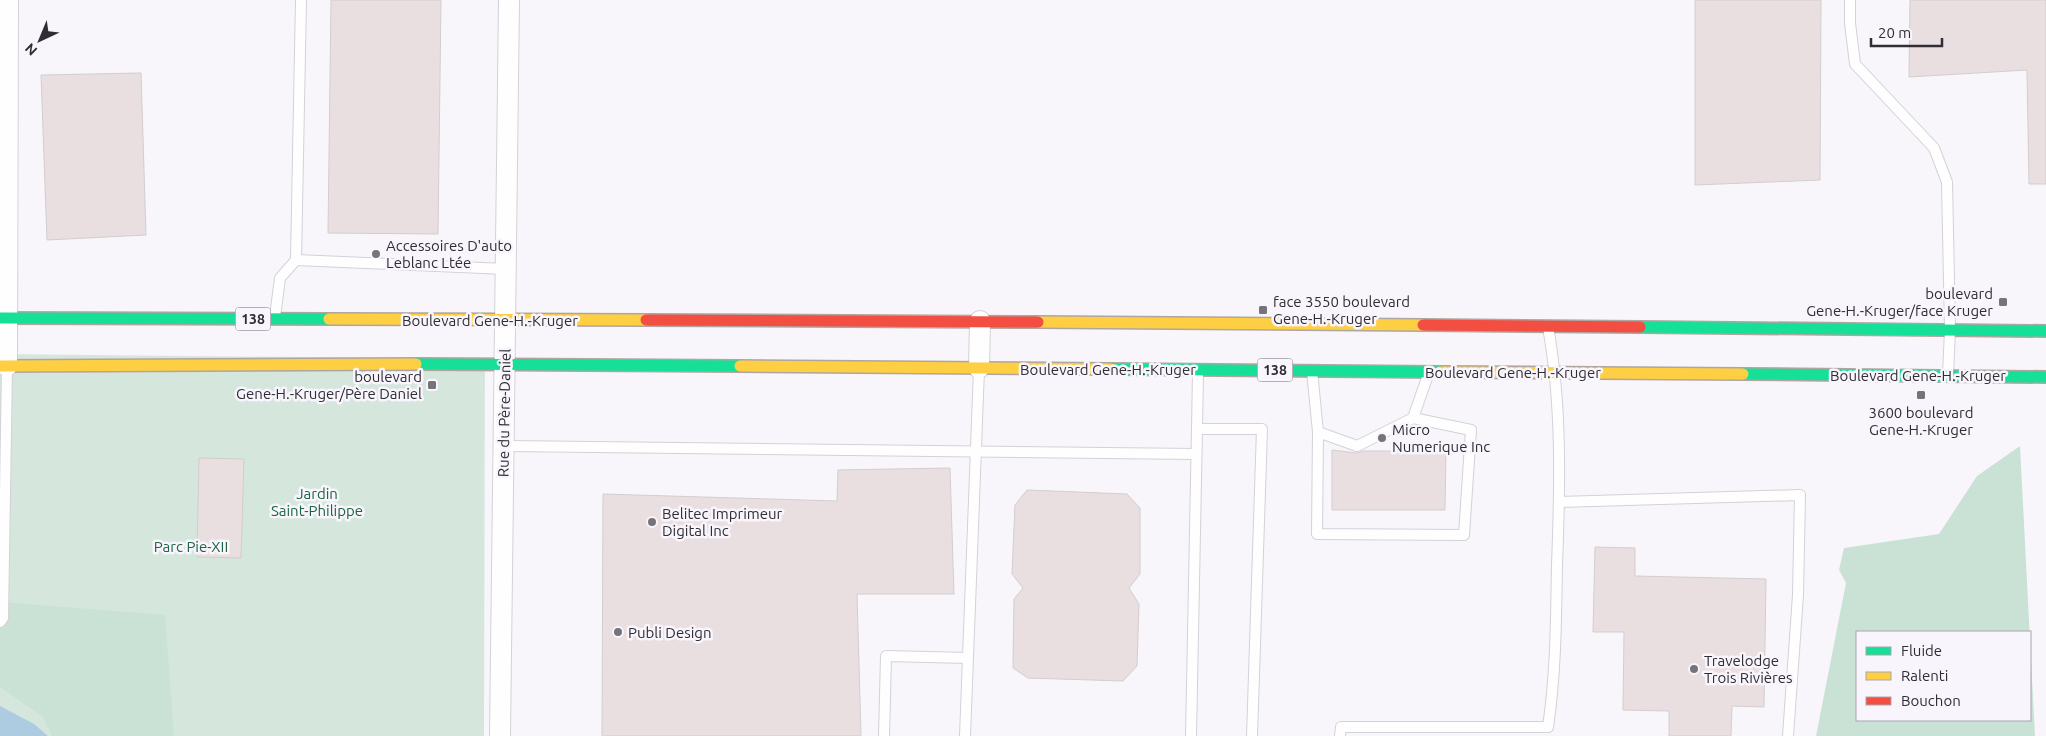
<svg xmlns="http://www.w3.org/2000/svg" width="2046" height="736" font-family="Ubuntu,sans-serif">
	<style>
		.green { fill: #d5e6dd }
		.forest { fill: #cae2d5; fill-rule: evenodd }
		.water { fill: #aecce1 }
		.building { fill: #eadfe0; stroke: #d2cdce }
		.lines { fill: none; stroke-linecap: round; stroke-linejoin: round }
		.lane-casing { stroke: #d4d1d7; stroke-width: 12 }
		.street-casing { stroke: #d4d1d7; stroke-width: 22 }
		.fast-casing { stroke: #afa5a1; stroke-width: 14 }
		.slow-casing { stroke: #afa5a1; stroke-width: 14 }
		.jam-casing { stroke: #afa5a1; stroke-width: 14 }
		.lane { stroke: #fefefe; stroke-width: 10 }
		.street { stroke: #fefefe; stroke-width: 20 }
		.fast { stroke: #16e098; stroke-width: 11 }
		.slow { stroke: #ffcf43; stroke-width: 11 }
		.jam { stroke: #f24e42; stroke-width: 11 }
		.poi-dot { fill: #76737a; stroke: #f8f5fc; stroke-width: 2 }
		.labels { text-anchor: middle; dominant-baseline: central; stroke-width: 5; stroke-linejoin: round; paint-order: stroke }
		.shield { fill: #f8f5fc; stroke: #6c6970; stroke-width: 1 }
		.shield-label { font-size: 14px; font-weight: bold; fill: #302d34 }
		.poi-label { font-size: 15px; fill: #302d34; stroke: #f8f5fc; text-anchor: start }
		.street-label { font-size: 15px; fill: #302d34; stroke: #f8f5fc }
		.park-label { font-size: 15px; fill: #1c6542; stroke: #f8f5fc }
	</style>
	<rect width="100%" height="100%" fill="#f8f6fb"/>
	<path class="green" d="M0 354 485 359 484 736H0Z"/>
	<g class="forest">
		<path d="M2020 446 2035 736H1816L1846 583 1839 570 1844 548 1939 534 1977 476ZM2030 632V720H1857V632Z"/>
		<path d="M0 602 165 615 174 736H52L43 717 0 687Z"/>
	</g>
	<path class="water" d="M0 706 34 724 48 736H0Z"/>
	<g class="building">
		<path d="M331 0H441L438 234 328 233Z"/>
		<path d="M1695 0H1821L1820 180 1695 185Z"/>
		<path d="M1910 0H2046V184H2029L2027 70 1909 77Z"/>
		<path d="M141 73 146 235 47 240 41 75Z"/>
		<path d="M1332 450 1357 453 1363 451H1446L1445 510H1332Z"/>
		<path d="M199 458 244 459 241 558 197 557Z"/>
		<path d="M950 468 954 594H857L861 736H602L603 494 837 501 838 470Z"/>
		<path d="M1027 490 1127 494 1140 508V574L1129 588 1139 604 1137 666 1123 681 1028 678 1013 668 1014 599 1023 588 1012 574 1015 505Z"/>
		<path d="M1595 547 1635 548V576L1766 579 1764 707 1732 706 1731 736H1669V711L1623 710 1624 632H1593Z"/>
	</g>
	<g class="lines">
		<g class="lane-casing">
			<g id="lane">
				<path d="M1850 0V23L1855 64 1934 148 1947 182 1950 330 1948 375"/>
				<path d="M296 260 301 0"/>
				<path d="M275 317 280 278 296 260 506 269"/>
				<path d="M1198 371 1197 429H1262L1252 736"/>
				<path d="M1312 371 1318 432 1357 446 1413 418 1428 375"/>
				<path d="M1318 432 1317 534 1464 535 1471 430 1413 418"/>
				<path d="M504 446 1196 454"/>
				<path d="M1559 502 1800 495 1798 595 1788 736"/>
				<path d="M0 622 3 618 7 367"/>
				<path d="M884 736 886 656 968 658"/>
				<path d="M965 736 979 369"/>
				<path d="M1191 736 1197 429"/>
				<path d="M1340 736 1341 727H1548C1556 673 1556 619 1557 565 1560 486 1562 405 1548 327"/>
			</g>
		</g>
		<g class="street-casing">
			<g id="street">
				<path d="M7 366 8 0"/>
				<path d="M979 368 980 321"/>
				<path d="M500 736 509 0"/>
			</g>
		</g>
		<g class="fast-casing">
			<g id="fast">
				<path d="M0 318 329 319"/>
				<path d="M1640 327 2046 331"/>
				<path d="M416 364 740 366"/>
				<path d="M1111 369 1440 372"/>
				<path d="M1743 374 2046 377"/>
			</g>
		</g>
		<g class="slow-casing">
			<g id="slow">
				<path d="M329 319 646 320"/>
				<path d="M1038 322 1423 325"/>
				<path d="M0 366 416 364"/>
				<path d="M740 366 1111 369"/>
				<path d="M1440 372 1743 374"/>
			</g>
		</g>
		<g class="jam-casing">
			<g id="jam">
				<path d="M646 320 1038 322"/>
				<path d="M1423 325 1640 327"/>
			</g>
		</g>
		<use href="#lane" class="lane"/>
		<use href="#street" class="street"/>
		<use href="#fast" class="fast"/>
		<use href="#slow" class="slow"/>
		<use href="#jam" class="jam"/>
	</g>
	<g class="poi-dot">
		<circle cx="376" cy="254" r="5"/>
		<rect x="1998" y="297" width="10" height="10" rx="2.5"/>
		<rect x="1258" y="305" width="10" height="10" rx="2.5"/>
		<rect x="427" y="380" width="10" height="10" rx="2.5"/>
		<rect x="1916" y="390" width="10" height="10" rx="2.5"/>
		<circle cx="1382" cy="438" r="5"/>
		<circle cx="652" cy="522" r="5"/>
		<circle cx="618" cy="632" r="5"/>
		<circle cx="1694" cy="669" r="5"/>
	</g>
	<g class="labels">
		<g class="shield">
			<rect x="235.5" y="307.5" width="35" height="23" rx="4"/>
			<rect x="1257.5" y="358.5" width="35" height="23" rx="4"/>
		</g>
		<g class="shield-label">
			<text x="253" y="319">138</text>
			<text x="1275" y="370">138</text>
		</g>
		<g class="poi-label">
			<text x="386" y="245">Accessoires D'auto<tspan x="386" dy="17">Leblanc Ltée</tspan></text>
			<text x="1993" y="293" text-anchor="end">boulevard<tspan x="1993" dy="17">Gene-H.-Kruger/face Kruger</tspan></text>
			<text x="1273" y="301">face 3550 boulevard<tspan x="1273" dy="17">Gene-H.-Kruger</tspan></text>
			<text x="422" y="376" text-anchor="end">boulevard<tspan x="422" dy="17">Gene-H.-Kruger/Père Daniel</tspan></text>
			<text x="1921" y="412" text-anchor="middle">3600 boulevard<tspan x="1921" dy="17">Gene-H.-Kruger</tspan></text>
			<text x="1392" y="429">Micro<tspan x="1392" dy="17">Numerique Inc</tspan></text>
			<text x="662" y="513">Belitec Imprimeur<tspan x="662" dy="17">Digital Inc</tspan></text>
			<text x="628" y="632">Publi Design</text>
			<text x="1704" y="660">Travelodge<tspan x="1704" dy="17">Trois Rivières</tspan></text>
		</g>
		<g class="street-label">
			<text x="490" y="320">Boulevard Gene-H.-Kruger</text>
			<text x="1108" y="369">Boulevard Gene-H.-Kruger</text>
			<text x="1513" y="372">Boulevard Gene-H.-Kruger</text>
			<text x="1918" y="375">Boulevard Gene-H.-Kruger</text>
			<text transform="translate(504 413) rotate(-89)">Rue du Père-Daniel</text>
		</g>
		<g class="park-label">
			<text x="317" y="493">Jardin<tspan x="317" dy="17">Saint-Philippe</tspan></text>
			<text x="191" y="546">Parc Pie-XII</text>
		</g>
	</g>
	<rect x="1856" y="631" width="175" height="90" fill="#f8f5fc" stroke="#a8a5ac"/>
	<rect x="1866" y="647" width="25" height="8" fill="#16e098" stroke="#a8a5ac"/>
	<text x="1901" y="656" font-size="15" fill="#302d34">Fluide</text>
	<rect x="1866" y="672" width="25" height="8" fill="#ffcf43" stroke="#a8a5ac"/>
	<text x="1901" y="681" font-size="15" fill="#302d34">Ralenti</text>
	<rect x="1866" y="697" width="25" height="8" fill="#f24e42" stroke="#a8a5ac"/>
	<text x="1901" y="706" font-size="15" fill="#302d34">Bouchon</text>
	<g transform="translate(40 40) rotate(224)" stroke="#f8f5fc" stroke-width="4" paint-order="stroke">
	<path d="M0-4L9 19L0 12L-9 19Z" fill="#302d34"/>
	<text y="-8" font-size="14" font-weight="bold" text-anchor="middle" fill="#302d34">N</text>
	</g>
	<path d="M1871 38v8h71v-8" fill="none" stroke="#302d34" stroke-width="2.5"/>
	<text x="1878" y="38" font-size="15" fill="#302d34" stroke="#f8f5fc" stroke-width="4" paint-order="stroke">20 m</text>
</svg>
